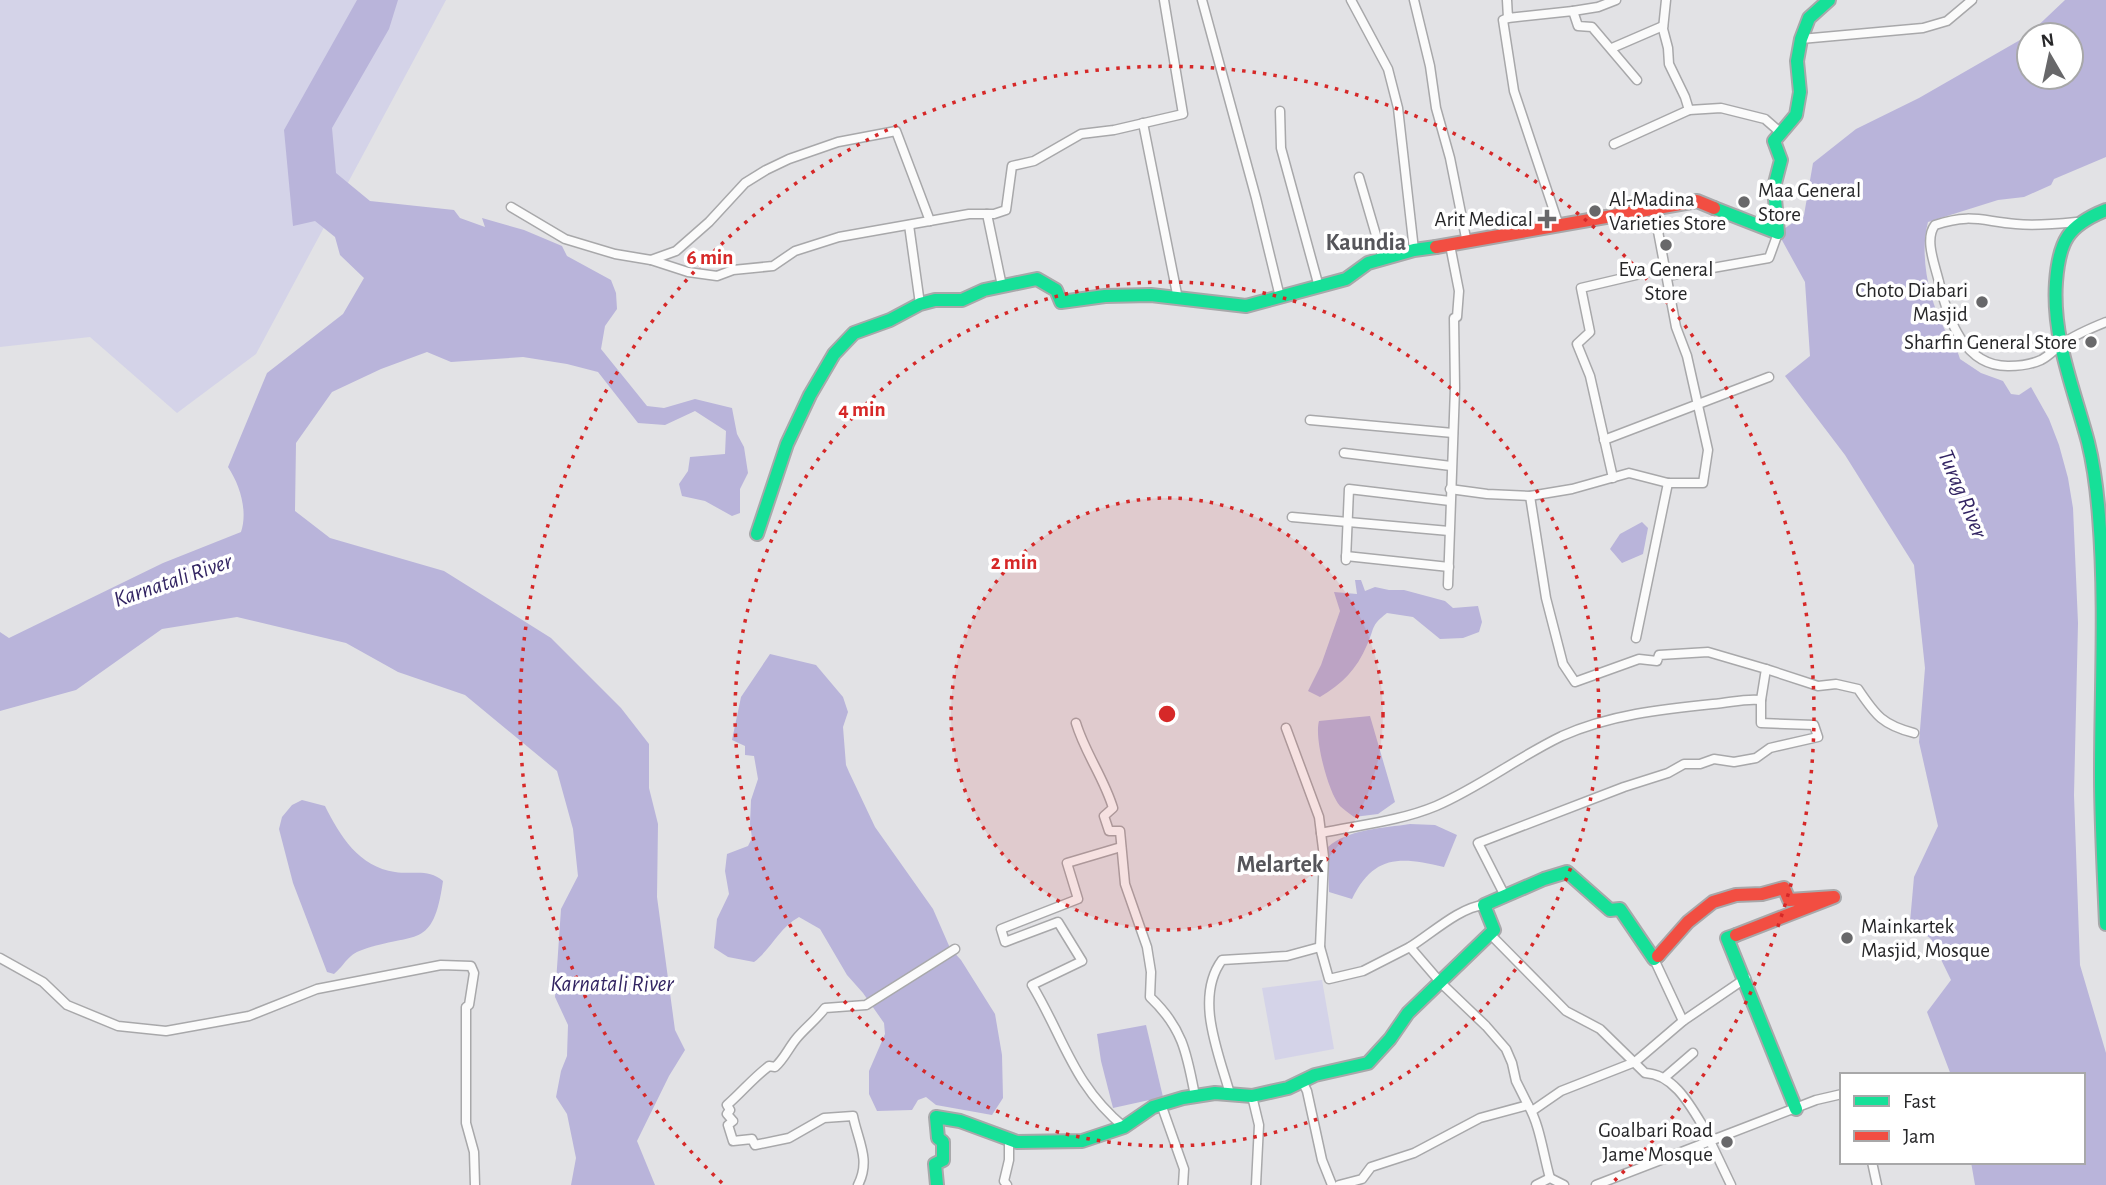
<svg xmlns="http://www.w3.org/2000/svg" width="2106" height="1185" font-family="'Alegreya Sans',sans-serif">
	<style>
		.green { fill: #d4d3e8 }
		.water { fill: #b9b4da; fill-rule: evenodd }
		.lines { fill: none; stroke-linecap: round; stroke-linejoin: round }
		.street-casing { stroke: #a8a8aa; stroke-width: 11 }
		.fast-casing { stroke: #a8a8aa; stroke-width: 16 }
		.jam-casing { stroke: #a8a8aa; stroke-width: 16 }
		.street { stroke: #fbfbfb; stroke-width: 8 }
		.fast { stroke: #16e098; stroke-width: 12 }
		.jam { stroke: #f24e42; stroke-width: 12 }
		.ring { fill: none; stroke: #d62828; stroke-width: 3.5; stroke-dasharray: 3.5 7 }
		.poi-dot { fill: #68686a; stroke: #fff; stroke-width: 2.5 }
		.labels { text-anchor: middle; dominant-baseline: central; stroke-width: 7; stroke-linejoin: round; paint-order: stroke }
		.poi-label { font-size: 21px; fill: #262628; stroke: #fff; text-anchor: end }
		.water-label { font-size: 23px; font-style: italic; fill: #332563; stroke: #fff }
		.quarter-label { font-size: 24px; font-weight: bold; fill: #55555a; stroke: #fff }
		.centre { fill: #d62828; stroke: #fff; stroke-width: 3.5 }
		.ring-label { font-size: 21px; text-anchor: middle; font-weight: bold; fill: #d62828; stroke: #fff; stroke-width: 7; stroke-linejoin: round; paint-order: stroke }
	</style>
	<rect width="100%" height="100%" fill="#e2e2e5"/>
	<g class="green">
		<path d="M0 0H446L256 354 177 413 90 337 0 347Z"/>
		<path d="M1322 980 1334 1049 1275 1060 1262 988Z"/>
	</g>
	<g class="water">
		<path d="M357 0H398L389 29 332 128 336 173 370 201 454 210 460 218 485 227 482 218 524 230 562 246 567 256 611 280 616 293 617 309 605 326 601 349 647 406 664 408 695 399 732 408 737 434 744 447 748 473 740 489V513L732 516 705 501 682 496 679 484 688 471 690 457 725 454 726 431 695 411 665 425 638 423 598 372 567 364 523 357 451 362 427 352 381 369 332 392 296 443 295 511 330 538 444 571 551 638 621 708 649 744V788L658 824 657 897 675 1030 685 1050 669 1076 637 1141 655 1185H571L576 1158 567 1114 556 1097 561 1071 567 1056 568 1025 555 997 561 909 578 876 573 829 557 771 465 695 398 672 346 643 237 617 162 629 76 690 0 711V632L9 638 163 563 241 532C248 511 240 485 228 467L267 373 343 314 364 278 340 255 335 237 315 221 293 226 284 130Z"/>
		<path d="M2065 0H2106V157L2054 179 2051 185 2024 197 1998 200 1928 222C1919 256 1929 300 1945 330 1951 340 1957 348 1960 359L1981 373 2003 381 2011 394 2019 395 2031 387 2049 419 2059 445 2068 478 2073 508 2078 623 2074 795 2080 965 2106 1053V1185H1975L1971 1162H2083V1075H1951L1927 1012 1951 980 1931 939 1910 922 1914 877 1938 826 1919 742 1925 668 1914 565 1845 455 1785 376 1810 356 1805 282 1778 233 1804 215 1813 163 1856 129 1919 98 2027 36ZM2029 35H2071V77H2029Z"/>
		<path d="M1642 522 1648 528 1643 554 1622 563 1610 549 1620 534Z"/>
		<path d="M1355 580H1361L1365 591 1375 587 1389 590H1404L1445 601 1453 608 1478 606 1482 622 1479 632 1463 638 1440 639 1413 617 1387 613C1370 626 1375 628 1367 645 1357 669 1342 684 1320 697L1308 691 1321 665 1340 611 1334 592 1357 594Z"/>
		<path d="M770 654 816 665 843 697 848 712 843 727 846 765 849 772 875 827 933 909 950 948 961 960 995 1014 1002 1055 1003 1098 992 1115 936 1105 926 1097 918 1100 912 1110 877 1111 869 1094V1071L885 1034 884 1023 863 993 847 975 820 929 799 917C779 928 772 948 754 962L728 957 714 948 717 919 729 894 725 871 727 854 748 846 752 838 750 824 751 800 758 779 754 756 745 755V746L732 740 741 697Z"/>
		<path d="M1370 716 1395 802 1378 814 1354 817C1349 813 1344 810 1340 806 1328 792 1314 738 1319 721Z"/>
		<path d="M302 800 325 806C340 836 359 867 395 872 414 875 428 868 443 881 433 951 416 931 362 950 347 955 345 965 334 974L327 972 293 883 279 829 282 817 292 805Z"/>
		<path d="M1410 824 1435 825 1457 835 1444 867C1401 857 1374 854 1352 899L1329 892 1328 847C1348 829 1384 828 1410 824Z"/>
		<path d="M1146 1025 1163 1097 1113 1108 1101 1061 1097 1034Z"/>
	</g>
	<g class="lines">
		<g class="street-casing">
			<g id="street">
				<path d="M1202 0 1256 198 1280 297"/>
				<path d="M1351 0 1388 69 1398 108 1414 250"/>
				<path d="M1414 0 1430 66 1436 108 1450 158 1467 243"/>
				<path d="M1507 0 1508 18 1573 11 1578 26 1592 27 1637 80"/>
				<path d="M1666 0 1663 29 1668 48 1669 64 1685 97 1689 110"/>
				<path d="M1573 11 1598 7 1616 0"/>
				<path d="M1508 18 1503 20 1514 91 1559 226"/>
				<path d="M1801 39 1923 28 1947 21 1972 0"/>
				<path d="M1612 48 1663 26"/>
				<path d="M1280 111 1281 148 1319 287"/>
				<path d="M1143 123 1178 299"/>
				<path d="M1614 144 1689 110 1721 108 1765 119 1781 133"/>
				<path d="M1359 177 1383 259"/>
				<path d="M511 207 565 239 615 254 651 260 688 272 717 276 733 270 773 266 795 251 839 237 969 214H994L1006 210 1012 166 1034 161 1081 134 1114 130 1183 114 1164 0"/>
				<path d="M987 214 1002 286"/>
				<path d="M2076 222C2056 224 2036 226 2016 224 1981 221 1971 213 1935 225 1924 239 1935 265 1939 282 1948 319 1964 367 2009 366 2020 366 2030 365 2041 360 2049 356 2055 349 2062 344 2076 334 2091 328 2106 322"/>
				<path d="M909 225 920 304"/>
				<path d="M651 260 676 251 709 222 745 183 766 170 789 159 838 142 896 131 930 221"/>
				<path d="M1667 276 1769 258 1778 233"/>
				<path d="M1310 420 1453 433"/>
				<path d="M1604 440 1769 377"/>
				<path d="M1344 453 1451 466"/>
				<path d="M1613 478 1590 376 1577 344 1590 332 1581 288 1666 268"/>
				<path d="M1450 489 1487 494 1530 496 1572 489 1629 473 1668 483H1703L1708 450 1687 356 1676 327 1654 210"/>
				<path d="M1292 517 1449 531"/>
				<path d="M1346 556 1449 567"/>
				<path d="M1346 560 1349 489 1450 501"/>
				<path d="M1448 585 1455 388 1454 318 1457 317 1459 291 1450 245"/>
				<path d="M1636 638 1668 483"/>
				<path d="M1766 669 1818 686 1836 684 1858 689C1876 716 1883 725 1914 733"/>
				<path d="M1076 723C1085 753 1104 778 1113 808L1104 816 1109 831H1120L1125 884 1147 947 1151 972 1150 997C1183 1028 1187 1054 1195 1096"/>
				<path d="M1286 728 1319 817 1324 857 1320 947 1329 979 1363 971 1410 947"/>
				<path d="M1321 833C1359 825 1400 821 1436 806 1480 787 1518 757 1562 736 1609 715 1662 709 1713 704 1730 703 1744 698 1761 700"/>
				<path d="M1121 847 1067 863 1078 899 1001 929 1005 942 1058 922 1082 961 1032 985C1064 1038 1073 1085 1124 1127"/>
				<path d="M1505 896 1478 843 1624 787 1668 773 1684 764H1700L1714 759 1734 762 1756 758 1770 748 1818 737 1814 725 1761 723V700L1766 669 1708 652 1659 655 1657 661 1639 659 1575 682 1563 664 1546 598 1530 496"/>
				<path d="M1484 905C1460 907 1431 934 1410 947L1441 983 1486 1026 1506 1049 1512 1063 1516 1081 1528 1105"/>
				<path d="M1490 934 1566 1011 1600 1029 1645 1073C1677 1074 1694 1113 1709 1136L1710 1141 1596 1185"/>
				<path d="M0 958 43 982 67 1005 118 1026 166 1031 249 1016 317 989 441 965 471 966 474 973 469 1005 466 1007V1123L474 1152 475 1185"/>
				<path d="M1654 959 1683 1021"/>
				<path d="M1664 1078 1693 1053"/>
				<path d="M1302 1081 1307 1091 1322 1160 1332 1185"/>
				<path d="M1230 1094C1219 1054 1194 998 1222 960L1287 956 1320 947"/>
				<path d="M1252 1096 1259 1125 1256 1185"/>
				<path d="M1161 1104 1184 1169 1183 1185"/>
				<path d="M1532 1111 1561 1091 1635 1062 1683 1021 1746 978"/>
				<path d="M1872 1162 1877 1185"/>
				<path d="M858 1185C871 1160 858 1141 853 1116L824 1118 789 1138 755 1145 752 1139 733 1141 728 1125 733 1121 727 1114 730 1110 727 1105C742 1092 753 1078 769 1066L775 1067C784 1059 788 1049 796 1039 805 1028 816 1020 825 1008L866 1005 955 949"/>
				<path d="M1007 1185 1004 1181 1009 1160V1139"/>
				<path d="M1339 1185 1362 1179 1371 1167 1414 1153 1480 1118 1528 1105C1540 1125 1543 1154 1550 1178"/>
				<path d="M1536 1185 1550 1178 1564 1185"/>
				<path d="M1731 1185 1710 1141 1816 1100 1842 1094"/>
			</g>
		</g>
		<g class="fast-casing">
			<g id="fast">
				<path d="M1714 208 1778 233 1774 187 1781 160 1774 141 1796 115 1800 92 1797 61 1801 39 1809 18 1829 0"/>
				<path d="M2106 210C2068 225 2059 241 2056 282 2052 338 2074 389 2088 442 2094 466 2097 491 2099 516 2106 602 2101 689 2101 775 2101 825 2104 875 2106 924"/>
				<path d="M757 534 787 444 810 395 834 354 854 333 890 320 920 304 935 300H962L984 290 1037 279 1056 290 1061 302 1105 296 1151 295 1246 306 1346 279 1368 263 1414 250 1436 247"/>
				<path d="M1736 935 1727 938 1796 1109"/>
				<path d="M937 1185 935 1164 943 1160V1142L938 1138 936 1117 960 1121 1017 1142 1082 1141 1124 1127 1153 1107 1183 1098 1215 1093 1252 1096 1288 1088 1315 1075 1368 1063 1390 1039 1408 1013 1494 930 1484 905 1544 879 1567 872 1610 910 1620 909 1654 959 1658 956"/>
			</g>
		</g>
		<g class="jam-casing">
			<g id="jam">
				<path d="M1436 247 1697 201 1714 208"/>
				<path d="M1658 956 1688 922 1713 902 1736 895 1762 894 1784 888 1789 900 1834 897 1736 935"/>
			</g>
		</g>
		<use href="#street" class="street"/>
		<use href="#fast" class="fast"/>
		<use href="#jam" class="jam"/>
	</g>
	<circle cx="1167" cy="714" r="216" fill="#d62828" fill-opacity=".12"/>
	<g class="ring">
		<circle cx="1167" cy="714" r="216"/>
		<circle cx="1167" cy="714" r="432"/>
		<path d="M722 1183A647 647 0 1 1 1612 1183"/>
	</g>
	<g class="poi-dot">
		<circle cx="1744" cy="202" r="7"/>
		<circle cx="1595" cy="211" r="7"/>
		<path d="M1543.5 208.5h7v7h7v7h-7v7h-7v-7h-7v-7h7z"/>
		<circle cx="1666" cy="245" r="7"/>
		<circle cx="1982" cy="302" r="7"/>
		<circle cx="2091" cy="342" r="7"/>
		<circle cx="1847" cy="938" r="7"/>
		<circle cx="1727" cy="1142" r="7"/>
	</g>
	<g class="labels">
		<g class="poi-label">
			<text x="1758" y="190" text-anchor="start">Maa General<tspan x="1758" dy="24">Store</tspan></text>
			<text x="1609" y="199" text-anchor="start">Al-Madina<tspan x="1609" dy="24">Varieties Store</tspan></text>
			<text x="1533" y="219">Arit Medical</text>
			<text x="1666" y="269" text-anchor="middle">Eva General<tspan x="1666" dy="24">Store</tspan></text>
			<text x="1968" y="290">Choto Diabari<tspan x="1968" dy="24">Masjid</tspan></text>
			<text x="2077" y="342">Sharfin General Store</text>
			<text x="1861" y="926" text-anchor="start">Mainkartek<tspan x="1861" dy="24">Masjid, Mosque</tspan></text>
			<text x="1713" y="1130">Goalbari Road<tspan x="1713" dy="24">Jame Mosque</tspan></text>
		</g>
		<g class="water-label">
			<text transform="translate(1962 494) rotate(67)">Turag River</text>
			<text transform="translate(173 581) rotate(-19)">Karnatali River</text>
			<text x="612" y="984">Karnatali River</text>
		</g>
		<g class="quarter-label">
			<text x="1366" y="243">Kaundia</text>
			<text x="1280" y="865">Melartek</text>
		</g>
	</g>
	<circle cx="1167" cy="714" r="10" class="centre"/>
	<g class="ring-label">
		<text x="710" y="264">6 min</text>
		<text x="862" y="416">4 min</text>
		<text x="1014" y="569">2 min</text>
	</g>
	<rect x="1840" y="1073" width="245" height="91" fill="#ffffff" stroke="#a8a8a9" stroke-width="2"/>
	<rect x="1854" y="1096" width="35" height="10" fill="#16e098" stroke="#a8a8a9" stroke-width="2"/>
	<text x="1903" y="1108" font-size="21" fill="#262628">Fast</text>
	<rect x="1854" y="1131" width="35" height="10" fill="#f24e42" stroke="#a8a8a9" stroke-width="2"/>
	<text x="1903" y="1143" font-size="21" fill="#262628">Jam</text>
	<g transform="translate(2050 56) rotate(351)"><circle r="33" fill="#ffffff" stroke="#a8a8a9" stroke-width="2"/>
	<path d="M0-5L12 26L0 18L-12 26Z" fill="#68686a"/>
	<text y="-10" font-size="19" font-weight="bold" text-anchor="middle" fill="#262628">N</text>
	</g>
</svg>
